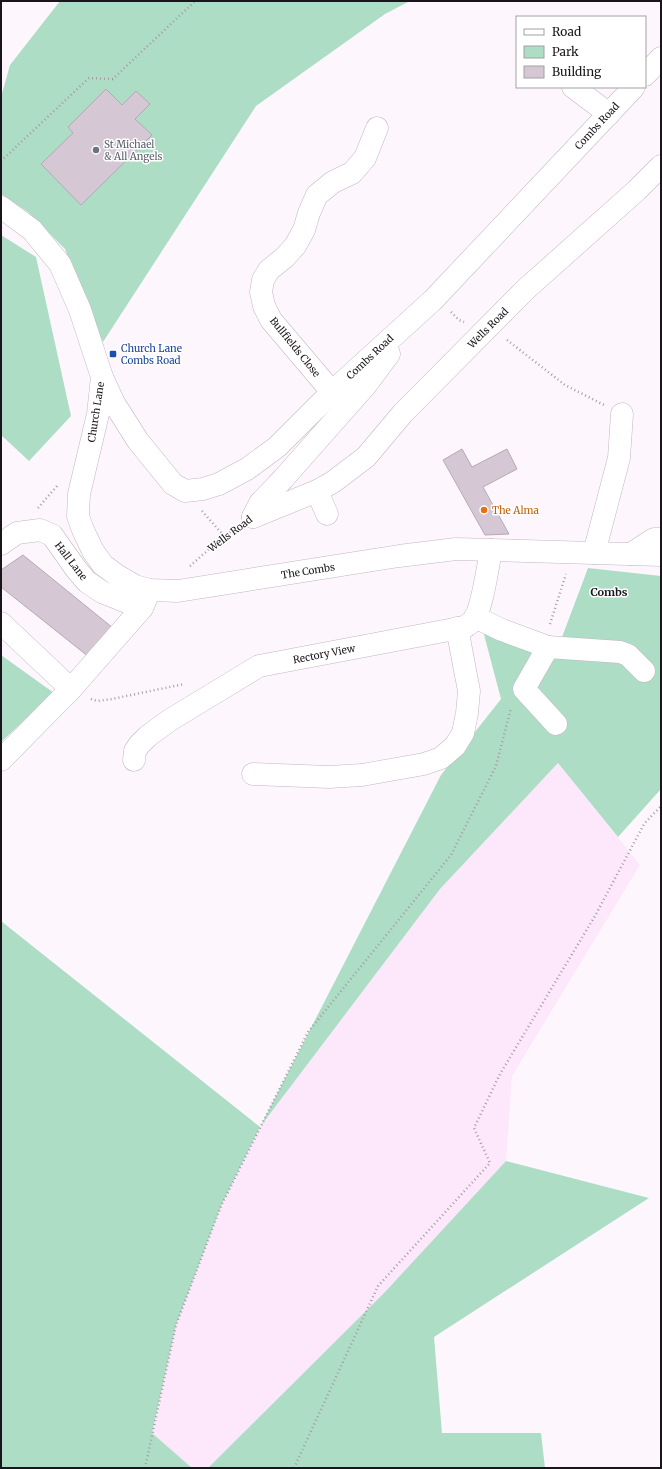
<svg xmlns="http://www.w3.org/2000/svg" width="662" height="1469" font-family="Merriweather,serif">
	<style>
		.built { fill: #fce7fb }
		.green { fill: #aeddc6 }
		.building { fill: #d6c7d5; stroke: #b6a8b6 }
		.lines { fill: none; stroke-linecap: round; stroke-linejoin: round }
		.minor-casing { stroke: #c3b5c3; stroke-width: 23 }
		.major-casing { stroke: #c3b5c3; stroke-width: 23 }
		.path { stroke: #a39da3; stroke-width: 2.5; stroke-dasharray: 1 3; stroke-linecap: butt }
		.minor { stroke: #fff; stroke-width: 22 }
		.major { stroke: #fff; stroke-width: 22 }
		.worship-dot { fill: #6b7280; stroke: #fff; stroke-width: 1.5 }
		.transit-dot { fill: #1a4fb4; stroke: #fff; stroke-width: 1.5 }
		.food-dot { fill: #e8710a; stroke: #fff; stroke-width: 1.5 }
		.labels { text-anchor: middle; dominant-baseline: central; stroke-width: 3; stroke-linejoin: round; paint-order: stroke }
		.street-label { font-size: 10px; fill: #1a151a; stroke: #fff }
		.worship-label { font-size: 10px; fill: #5b616d; stroke: #fff; text-anchor: start }
		.transit-label { font-size: 10px; fill: #164399; stroke: #fff; text-anchor: start }
		.food-label { font-size: 10px; fill: #c56008; stroke: #fff; text-anchor: start }
		.neighbourhood-label { font-size: 11px; font-weight: bold; fill: #1a151a; stroke: #fff }
	</style>
	<rect width="100%" height="100%" fill="#fdf7fd"/>
	<path class="built" d="M558 763 640 865 512 1076 506 1161 385 1292 208 1468H192L152 1433 176 1325 221 1206 260 1127 440 889Z"/>
	<g class="green">
		<path d="M60 1H410L385 14 256 106 103 342 84 300 65 249 28 212 1 194V97L10 65Z"/>
		<path d="M1 235 36 257 71 416 29 461 1 435Z"/>
		<path d="M588 568 661 576V789L618 837 558 763 440 889 260 1127 221 1206 176 1325 152 1433 192 1468H1V921L260 1127 441 775 501 699 482 627 562 637Z"/>
		<path d="M1 655 54 693 1 742Z"/>
		<path d="M506 1161 649 1198 434 1337 442 1433H541L545 1468H208L385 1292Z"/>
	</g>
	<g class="building">
		<path d="M106 89 122 105 136 91 150 104 135 119 152 135 81 205 41 164 73 133 68 127Z"/>
		<path d="M462 449 472 467 507 449 517 469 483 487 509 534 485 535 443 460Z"/>
		<path d="M23 555 113 628 89 657 1 587V570Z"/>
	</g>
	<g class="lines">
		<g class="minor-casing">
			<g id="minor">
				<path d="M645 75 661 58"/>
				<path d="M573 87 609 114"/>
				<path d="M102 377 114 403 138 441 173 484 185 491 203 489 219 484 247 469 277 447 332 392 433 300 634 87"/>
				<path d="M332 392 271 320 264 306 261 292 263 280 269 270 284 258 295 246 304 230 309 213 317 195 333 182 352 173 365 158 377 128"/>
				<path d="M317 491 327 514"/>
				<path d="M253 517 317 491 333 482 366 457 403 413 526 289 637 190 661 166"/>
				<path d="M253 517 260 503 283 479 366 385 389 354 387 348"/>
				<path d="M1 544 17 533 40 530 52 535 76 569 87 582 102 592 142 608"/>
				<path d="M594 553 619 458 622 414"/>
				<path d="M631 554 654 539H661"/>
				<path d="M475 617 502 630 548 647 620 652 628 655 644 671"/>
				<path d="M1 623 71 689"/>
				<path d="M548 647 524 689 556 724"/>
				<path d="M1 760 71 689 142 608 150 590"/>
				<path d="M134 760 135 751 139 745 148 736 170 720 259 666 465 627C467 625 471 623 473 621 482 610 488 566 491 550"/>
				<path d="M253 774 329 777 362 775 424 764 441 758 455 746 463 733 467 713 469 691 457 628"/>
			</g>
		</g>
		<g class="major-casing">
			<path id="major" d="M1 207 32 230 60 264 80 310 102 377 98 414 79 494 78 516 83 530 93 551 103 565 118 576 135 586 150 590 178 591 399 556 456 549 661 555"/>
		</g>
		<g class="path">
			<path d="M1 161 89 78 113 79 195 1"/>
			<path d="M451 312 459 320 464 322"/>
			<path d="M507 340 565 385 604 405"/>
			<path d="M38 508 57 486"/>
			<path d="M202 511 224 536"/>
			<path d="M190 566 224 536 235 529"/>
			<path d="M550 624 566 574"/>
			<path d="M91 699 97 701 112 699 184 684"/>
			<path d="M145 1468 176 1325 221 1206 308 1032 451 855 496 766 511 708"/>
			<path d="M294 1468 378 1286 490 1163 474 1128 500 1074 595 916 644 824 661 806"/>
		</g>
		<use href="#minor" class="minor"/>
		<use href="#major" class="major"/>
	</g>
	<circle class="worship-dot" cx="96" cy="150" r="4"/>
	<rect class="transit-dot" x="109" y="350" width="8" height="8" rx="2"/>
	<circle class="food-dot" cx="484" cy="510" r="4"/>
	<g class="labels">
		<g class="street-label">
			<text transform="translate(597 126) rotate(-47)">Combs Road</text>
			<text transform="translate(488 328) rotate(-45)">Wells Road</text>
			<text transform="translate(295 347) rotate(51)">Bullfields Close</text>
			<text transform="translate(370 357) rotate(-43)">Combs Road</text>
			<text transform="translate(96 412) rotate(-81)">Church Lane</text>
			<text transform="translate(230 534) rotate(-37)">Wells Road</text>
			<text transform="translate(71 561) rotate(52)">Hall Lane</text>
			<text transform="translate(308 571) rotate(-9)">The Combs</text>
			<text transform="translate(324 654) rotate(-11)">Rectory View</text>
		</g>
		<g class="worship-label">
			<text x="104" y="144">St Michael<tspan x="104" dy="12">&amp; All Angels</tspan></text>
		</g>
		<g class="transit-label">
			<text x="121" y="348">Church Lane<tspan x="121" dy="12">Combs Road</tspan></text>
		</g>
		<g class="food-label">
			<text x="492" y="510">The Alma</text>
		</g>
		<g class="neighbourhood-label">
			<text x="609" y="592">Combs</text>
		</g>
	</g>
	<rect width="662" height="1469" fill="none" stroke="#1a151a" stroke-width="4"/>
	<rect x="516" y="16" width="130" height="72" fill="#ffffff" stroke="#a3a1a3"/>
	<rect x="524" y="29" width="20" height="6" fill="#ffffff" stroke="#a3a1a3"/>
	<text x="552" y="36" font-size="12" fill="#1a151a">Road</text>
	<rect x="524" y="46" width="20" height="12" fill="#aeddc6" stroke="#a3a1a3"/>
	<text x="552" y="56" font-size="12" fill="#1a151a">Park</text>
	<rect x="524" y="66" width="20" height="12" fill="#d6c7d5" stroke="#a3a1a3"/>
	<text x="552" y="76" font-size="12" fill="#1a151a">Building</text>
</svg>
